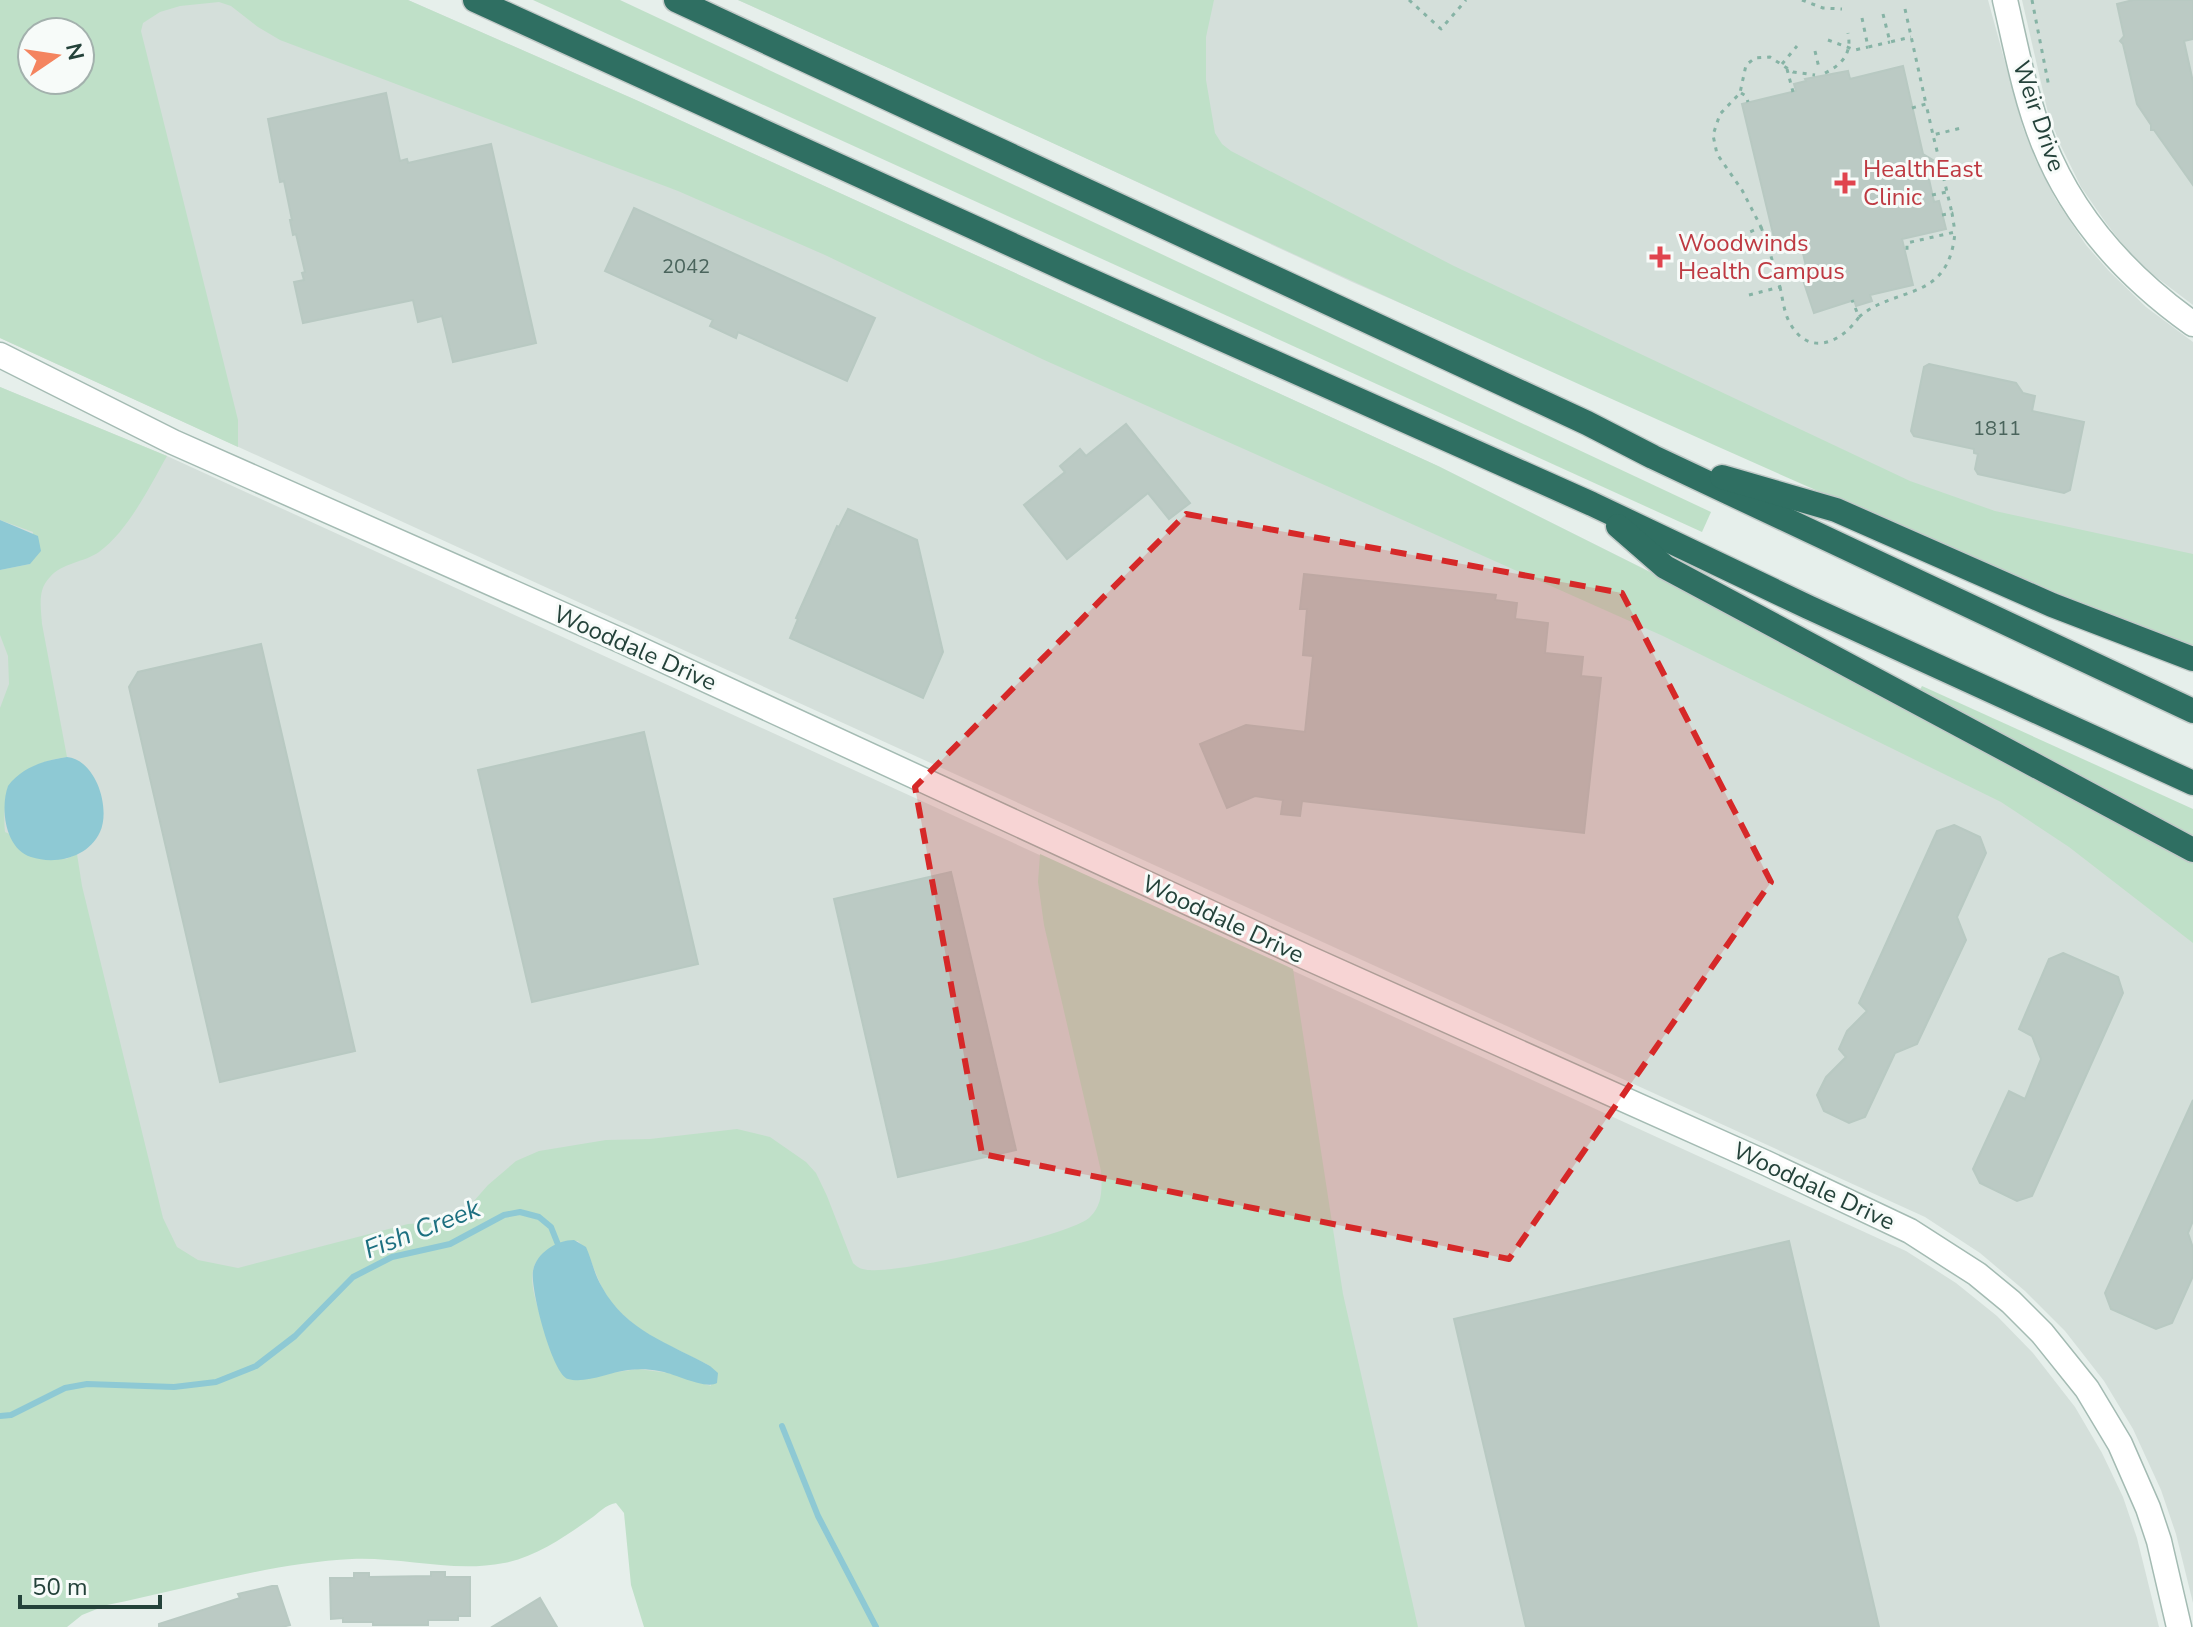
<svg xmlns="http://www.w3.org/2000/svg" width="2193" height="1627" font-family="'Nunito Sans',sans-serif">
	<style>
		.built { fill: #d4dfda; fill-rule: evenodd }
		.green { fill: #bfe0c8; fill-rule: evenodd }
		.water { fill: #8ec9d4 }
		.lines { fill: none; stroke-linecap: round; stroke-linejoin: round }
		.stream { stroke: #8ec9d4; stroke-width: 6 }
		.building { fill: #bbcac4; stroke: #b8c9c2; stroke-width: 2 }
		.secondary-casing { stroke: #a4bbb3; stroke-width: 27 }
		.highway-casing { stroke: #c2cac8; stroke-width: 27 }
		.path { stroke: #86b3a5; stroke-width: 3; stroke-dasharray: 4 6; stroke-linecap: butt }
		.secondary { stroke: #fff; stroke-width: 24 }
		.highway { stroke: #2f6f62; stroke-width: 24 }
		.marked { fill: #d62828; fill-opacity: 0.2; stroke: #d62828; stroke-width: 6; stroke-dasharray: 16 10; stroke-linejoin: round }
		.health-dot { fill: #e0444e; stroke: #f7fbf9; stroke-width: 3 }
		.labels { text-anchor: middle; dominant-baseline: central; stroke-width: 6; stroke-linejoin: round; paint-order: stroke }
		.number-label { font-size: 20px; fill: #4a645c }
		.street-label { font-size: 24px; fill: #24423a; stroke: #f7fbf9 }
		.health-label { font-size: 24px; fill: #be3a42; stroke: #f7fbf9; text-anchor: start }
		.water-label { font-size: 26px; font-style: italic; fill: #1c6f80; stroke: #f7fbf9 }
	</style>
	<rect width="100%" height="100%" fill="#e6efeb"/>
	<g class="built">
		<path d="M0 0H408L636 100 1438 466 1670 582 2193 858V1603L2176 1534 2161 1490 2133 1429 2104 1381 2065 1331 2025 1291 1980 1253 1925 1217 0 338ZM32 32H80V80H32Z"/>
		<path d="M738 0H1988L2023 128 2037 163 2056 200 2086 245 2109 271 2146 307 2193 342V651L1352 282 969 104Z"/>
		<path d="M2022 0H2193V305L2152 274 2127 250 2106 223 2081 187 2060 144 2048 113Z"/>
		<path d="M0 387 167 456 1906 1251 1956 1283 1997 1316 2033 1353 2075 1407 2102 1453 2123 1497 2137 1538 2159 1627H770L727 1441 0 1608Z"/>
	</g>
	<g class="green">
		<path d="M0 0H408L636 100 1438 466 1670 582 2193 858V943L2069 847 2001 802 1663 636 1042 359 825 255 678 191 280 40 258 27 231 6 219 2 180 6 160 12 143 23 141 31 238 420V447L0 338ZM32 32H80V80H32Z"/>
		<path d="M533 0H620L1711 512 1702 532Z"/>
		<path d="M738 0H1214L1206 37V80L1215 133 1222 144 1231 151 1454 266 1910 481 1995 511 2193 554V651C1701 449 1223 218 738 0Z"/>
		<path d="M0 387 167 456C150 486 128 531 99 552 85 562 62 563 50 577 37 590 41 607 42 624L67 757C23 763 0 784 5 832L66 859 77 854 82 886 163 1218 177 1247 198 1260 238 1268 408 1224 450 1221 466 1210 488 1185 516 1161 539 1151 606 1140 650 1139 737 1129 770 1137 806 1162 816 1173 827 1196 853 1263C858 1268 863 1270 870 1270 900 1273 1071 1236 1090 1217 1103 1205 1102 1187 1101 1171L1044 925 1038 882 1040 854 1293 969 1343 1294 1418 1627H644L631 1585 624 1513 616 1503C605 1505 599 1513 590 1519 564 1537 536 1557 504 1563 453 1573 403 1557 352 1559 270 1563 187 1589 107 1605L82 1615 67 1627H0V708L9 684 8 656 0 635V570L30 564 33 532 0 520ZM565 1241H578C593 1257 595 1278 607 1296 632 1333 673 1346 710 1366L711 1386 669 1373 638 1369 568 1379C558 1354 522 1290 535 1264 541 1253 554 1247 565 1241Z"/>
		<path d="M1922 686 2193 809V841L1918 693Z"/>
	</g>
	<g class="water">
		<path d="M0 520 38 536 41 551 30 564 0 570Z"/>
		<path d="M67 757C96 760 111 808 100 832 88 858 55 865 31 857 5 849 0 808 8 786 22 767 45 760 67 757Z"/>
		<path d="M574 1240 586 1247C592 1260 594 1274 602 1287 626 1331 669 1343 710 1366L718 1373 717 1383C705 1390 674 1373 659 1371 649 1369 638 1369 628 1370 610 1372 586 1384 568 1379 552 1374 530 1288 533 1271 536 1253 557 1240 574 1240Z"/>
	</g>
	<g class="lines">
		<g class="stream">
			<path d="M0 1416 11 1415 65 1388 87 1384 174 1387 216 1382 256 1366 295 1336 353 1277 392 1257 450 1244 504 1215 520 1212 539 1217 551 1227 559 1247"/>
			<path d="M782 1426 818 1516 876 1627"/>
		</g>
	</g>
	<g class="building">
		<path d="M2133 0H2193V39L2184 41 2193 82V185L2154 130H2151V125L2137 104 2123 44 2120 41 2124 36 2117 4Z"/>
		<path d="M1903 66 1923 154 1933 160 1927 170 1934 202 1939 201 1946 229 1902 239 1913 285 1870 295 1872 301 1856 306 1854 300 1814 313 1802 277 1808 275 1799 236 1775 242 1742 104 1796 91 1794 84 1806 81 1805 79 1848 71 1850 79Z"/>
		<path d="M386 93 400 161 407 159 408 163 491 144 536 343 453 362 442 316 418 322 413 300 303 323 294 282 304 280 302 273 305 272 296 234 293 235 290 220H292L284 181 280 182 268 119Z"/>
		<path d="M634 208 875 318 847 381 738 332 736 338 710 326 713 320 605 271Z"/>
		<path d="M1929 364 2016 383 2023 393 2035 396 2032 411 2084 422 2070 490 2064 493 1978 474 1975 469 1978 454 1974 453V449L1914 436 1911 431 1924 367Z"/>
		<path d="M1126 424 1190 503 1169 519 1148 493 1067 559 1024 505 1065 472 1060 466 1080 449 1086 456Z"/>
		<path d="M848 509 917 540 943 652 923 698 790 638 798 619 796 618 837 526 839 527Z"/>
		<path d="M1304 574 1496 595 1495 600 1517 603 1515 619 1548 623 1545 653 1583 657 1581 676 1601 678 1584 833 1302 801 1300 816 1281 814 1283 800 1255 796 1227 808 1200 744 1246 725 1305 732 1313 656 1303 655 1307 609H1300Z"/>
		<path d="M261 644 355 1051 220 1082 129 687 138 672Z"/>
		<path d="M644 732 698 964 532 1002 478 770Z"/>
		<path d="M1954 825 1980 837 1986 853 1957 917 1966 940 1917 1044 1895 1053 1865 1117 1849 1123 1824 1111 1817 1095 1826 1077 1846 1057 1839 1049 1847 1031 1867 1011 1859 1003 1937 831Z"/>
		<path d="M951 872 1016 1150 898 1177 834 899Z"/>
		<path d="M2063 953 2118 977 2123 993 2032 1196 2017 1201 1980 1183 1973 1169 2009 1091 2025 1099 2041 1059 2032 1036 2019 1029 2049 959Z"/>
		<path d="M2193 1100V1221L2188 1233 2193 1248V1276L2172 1323 2156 1329 2111 1309 2105 1293Z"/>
		<path d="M1789 1241 1879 1627H1526L1454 1319Z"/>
		<path d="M431 1572H445V1577H470V1616H458V1620H428V1625H373V1622H343V1618L331 1619 330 1578H354V1573H369V1577L431 1576Z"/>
		<path d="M272 1586H277L290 1625 282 1627H159V1624L240 1598 238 1594Z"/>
		<path d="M540 1598 557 1627H492Z"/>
	</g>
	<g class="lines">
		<g class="secondary-casing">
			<g id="secondary">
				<path d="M2005 0C2016 47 2025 97 2043 142 2073 218 2127 277 2193 324"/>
				<path d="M0 355 173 442 622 641 1306 957 1766 1163 1910 1231 1977 1274 2011 1302 2042 1333 2087 1389 2120 1444 2148 1508 2159 1541 2179 1627"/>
			</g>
		</g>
		<g class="highway-casing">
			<g id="highway">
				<path d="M475 0 1076 274 1592 504 1808 607 2193 783"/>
				<path d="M676 0 1587 423 1653 457 2193 711"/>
				<path d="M1722 477 1836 510 2052 605 2193 659"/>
				<path d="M1618 526 1665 567 2193 850"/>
			</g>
		</g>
		<g class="path">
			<path d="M1409 0 1441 29 1466 0"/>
			<path d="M1802 0 1823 8 1842 9"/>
			<path d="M2032 0 2049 87"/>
			<path d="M1905 9 1926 104"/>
			<path d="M1883 14 1890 42 1911 37"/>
			<path d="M1862 18 1868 47 1890 42"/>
			<path d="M1828 40 1855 50 1868 47"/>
			<path d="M1815 51 1819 68"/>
			<path d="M1782 64 1797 46"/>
			<path d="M1787 69 1793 92"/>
			<path d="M1825 73C1843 64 1852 53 1848 33"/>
			<path d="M1741 93 1746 96 1748 102"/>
			<path d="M1912 108 1926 104 1933 135"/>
			<path d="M1930 164 1942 171 1947 192"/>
			<path d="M1942 171 1933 135 1961 128"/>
			<path d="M1932 195 1947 192 1952 213"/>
			<path d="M1942 215 1952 213 1955 232"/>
			<path d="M1761 227 1768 246 1799 239"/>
			<path d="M1732 240 1761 227 1742 190 1717 154 1713 135 1720 114 1740 93 1746 65 1755 58 1770 57 1793 72 1815 75"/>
			<path d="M1780 287C1783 300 1784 314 1791 325 1810 357 1842 342 1859 317L1852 300"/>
			<path d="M1749 295 1780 287 1768 246"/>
			<path d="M1859 317C1896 285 1949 303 1955 232L1907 243V253H1905"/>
		</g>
		<use href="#secondary" class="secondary"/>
		<use href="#highway" class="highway"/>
	</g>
	<path class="marked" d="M1186 514 1622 593 1771 882 1509 1259 982 1154 915 787Z"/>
	<g class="health-dot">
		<path d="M1841 171h8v8h8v8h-8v8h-8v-8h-8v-8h8z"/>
		<path d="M1656 245h8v8h8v8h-8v8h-8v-8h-8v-8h8z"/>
	</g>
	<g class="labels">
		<g class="number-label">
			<text x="686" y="266">2042</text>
			<text x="1997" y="428">1811</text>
		</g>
		<g class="street-label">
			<text transform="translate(2039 116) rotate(71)">Weir Drive</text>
			<text transform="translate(635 648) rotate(24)">Wooddale Drive</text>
			<text transform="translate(1223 919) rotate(25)">Wooddale Drive</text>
			<text transform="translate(1814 1186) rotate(25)">Wooddale Drive</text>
		</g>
		<g class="health-label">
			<text x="1863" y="169">HealthEast<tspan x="1863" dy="28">Clinic</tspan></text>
			<text x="1678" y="243">Woodwinds<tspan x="1678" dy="28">Health Campus</tspan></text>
		</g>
		<g class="water-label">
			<text transform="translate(422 1229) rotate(-21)">Fish Creek</text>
		</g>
	</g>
	<g transform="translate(56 56) rotate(77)"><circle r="38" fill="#f7fbf9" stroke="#a3b1ad" stroke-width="2"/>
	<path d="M0-6L14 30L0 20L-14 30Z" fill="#f4845f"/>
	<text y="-12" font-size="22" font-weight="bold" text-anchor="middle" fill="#24423a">N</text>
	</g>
	<path d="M20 1595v12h140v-12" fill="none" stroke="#24423a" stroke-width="4"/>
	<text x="32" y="1595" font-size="24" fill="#24423a" stroke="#f7fbf9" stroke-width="6" paint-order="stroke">50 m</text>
</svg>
